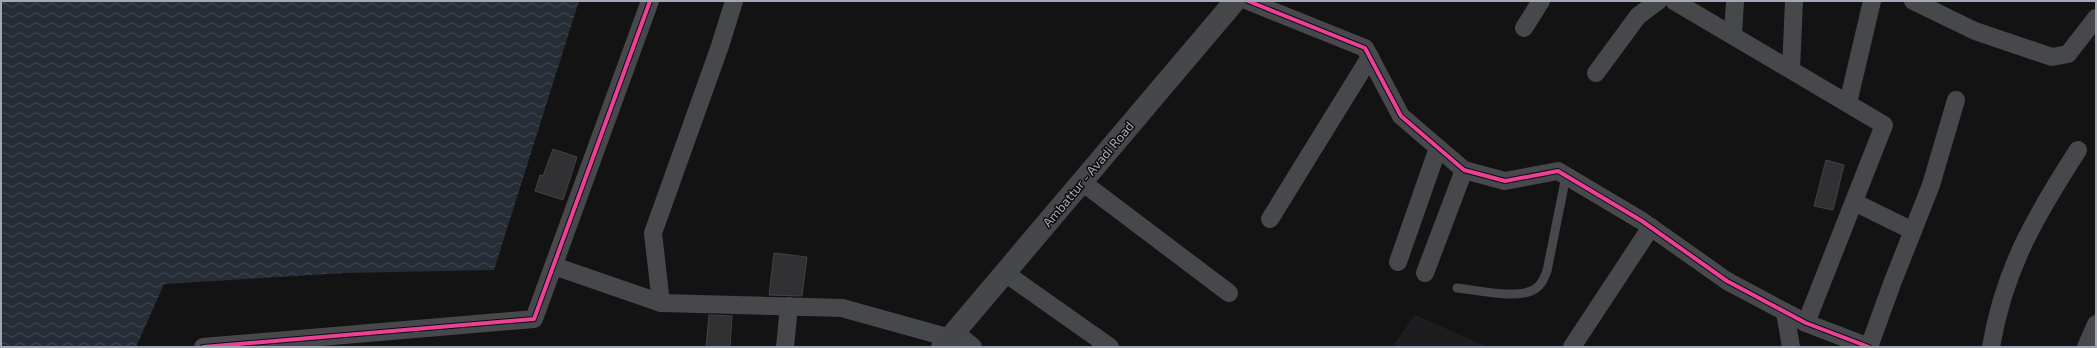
<svg xmlns="http://www.w3.org/2000/svg" width="2097" height="348" font-family="'Exo 2',sans-serif">
	<style>
		.built { fill: #1d1d1f }
		.water { fill: url(#water-waves) }
		.building { fill: #313133; stroke: #424247 }
		.lines { fill: none; stroke-linecap: round; stroke-linejoin: round }
		.lane { stroke: #47484c; stroke-width: 9 }
		.street { stroke: #47484c; stroke-width: 18 }
		.secondary { stroke: #46474b; stroke-width: 22 }
		.cycleway-casing { stroke: #0e0d0f; stroke-width: 6 }
		.cycleway { stroke: #ea4096; stroke-width: 4 }
		.labels { text-anchor: middle; dominant-baseline: central; stroke-width: 3; stroke-linejoin: round; paint-order: stroke }
		.street-label { font-size: 13px; fill: #a3a7b6; stroke: #0e0d0f }
	</style>
	<defs>
		<pattern id="water-waves" width="16" height="10" patternUnits="userSpaceOnUse"><rect width="16" height="10" fill="#262d36"/><path d="M0 5q4-4 8 0t8 0" fill="none" stroke="#424951"/></pattern>
	</defs>
	<rect width="100%" height="100%" fill="#131313"/>
	<path class="built" d="M1415 315 1488 347H1392Z"/>
	<path class="water" d="M1 1H579L494 270 345 273 164 284 136 347H1Z"/>
	<g class="building">
		<path d="M553 149 577 157 563 200 535 191 540 175 543 176Z"/>
		<path d="M1826 160 1844 165 1833 210 1814 206Z"/>
		<path d="M774 253 807 257 802 296 769 295Z"/>
		<path d="M709 315 732 316 730 347H706Z"/>
	</g>
	<g class="lines">
		<path class="lane" d="M1457 288C1477 290 1518 300 1535 289 1542 285 1544 278 1547 271L1566 176"/>
		<g class="street">
			<path d="M734 1 720 46 653 233 661 303 842 308 950 338"/>
			<path d="M1248 1 1365 48 1401 116 1464 170 1505 181 1558 171 1642 221 1727 281 1806 323 1869 347"/>
			<path d="M1674 1 1884 125 1806 323"/>
			<path d="M1913 1 1975 31 2052 57 2068 54 2096 18"/>
			<path d="M1524 28 1541 1"/>
			<path d="M1733 35 1735 1"/>
			<path d="M1791 69 1794 1"/>
			<path d="M1596 73 1638 16 1658 1"/>
			<path d="M1848 103 1872 1"/>
			<path d="M1082 182 1229 293"/>
			<path d="M1854 202 1913 231"/>
			<path d="M1270 219 1370 57"/>
			<path d="M1398 262 1438 148"/>
			<path d="M554 266 661 303"/>
			<path d="M1005 273 1110 347"/>
			<path d="M1425 273 1464 170"/>
			<path d="M1785 312 1791 347"/>
			<path d="M955 332 973 347"/>
			<path d="M203 347 534 319 650 1"/>
			<path d="M785 347 789 306"/>
			<path d="M1572 347 1651 227"/>
			<path d="M1869 347 1893 281 1931 185 1956 100"/>
			<path d="M1991 347C2004 269 2036 215 2078 150"/>
			<path d="M2086 347 2096 324"/>
		</g>
		<path class="secondary" d="M942 347 1235 1"/>
		<g class="cycleway-casing">
			<g id="cycleway">
				<path d="M1248 1 1365 48 1401 116 1464 170 1505 181 1558 171 1642 221 1727 281 1806 323 1869 347"/>
				<path d="M203 347 534 319 650 1"/>
			</g>
		</g>
		<use href="#cycleway" class="cycleway"/>
	</g>
	<g class="labels">
		<g class="street-label">
			<text transform="translate(1088 174) rotate(-50)">Ambattur - Avadi Road</text>
		</g>
	</g>
	<rect width="2097" height="348" fill="none" stroke="#a3a7b6" stroke-width="4"/>
</svg>
